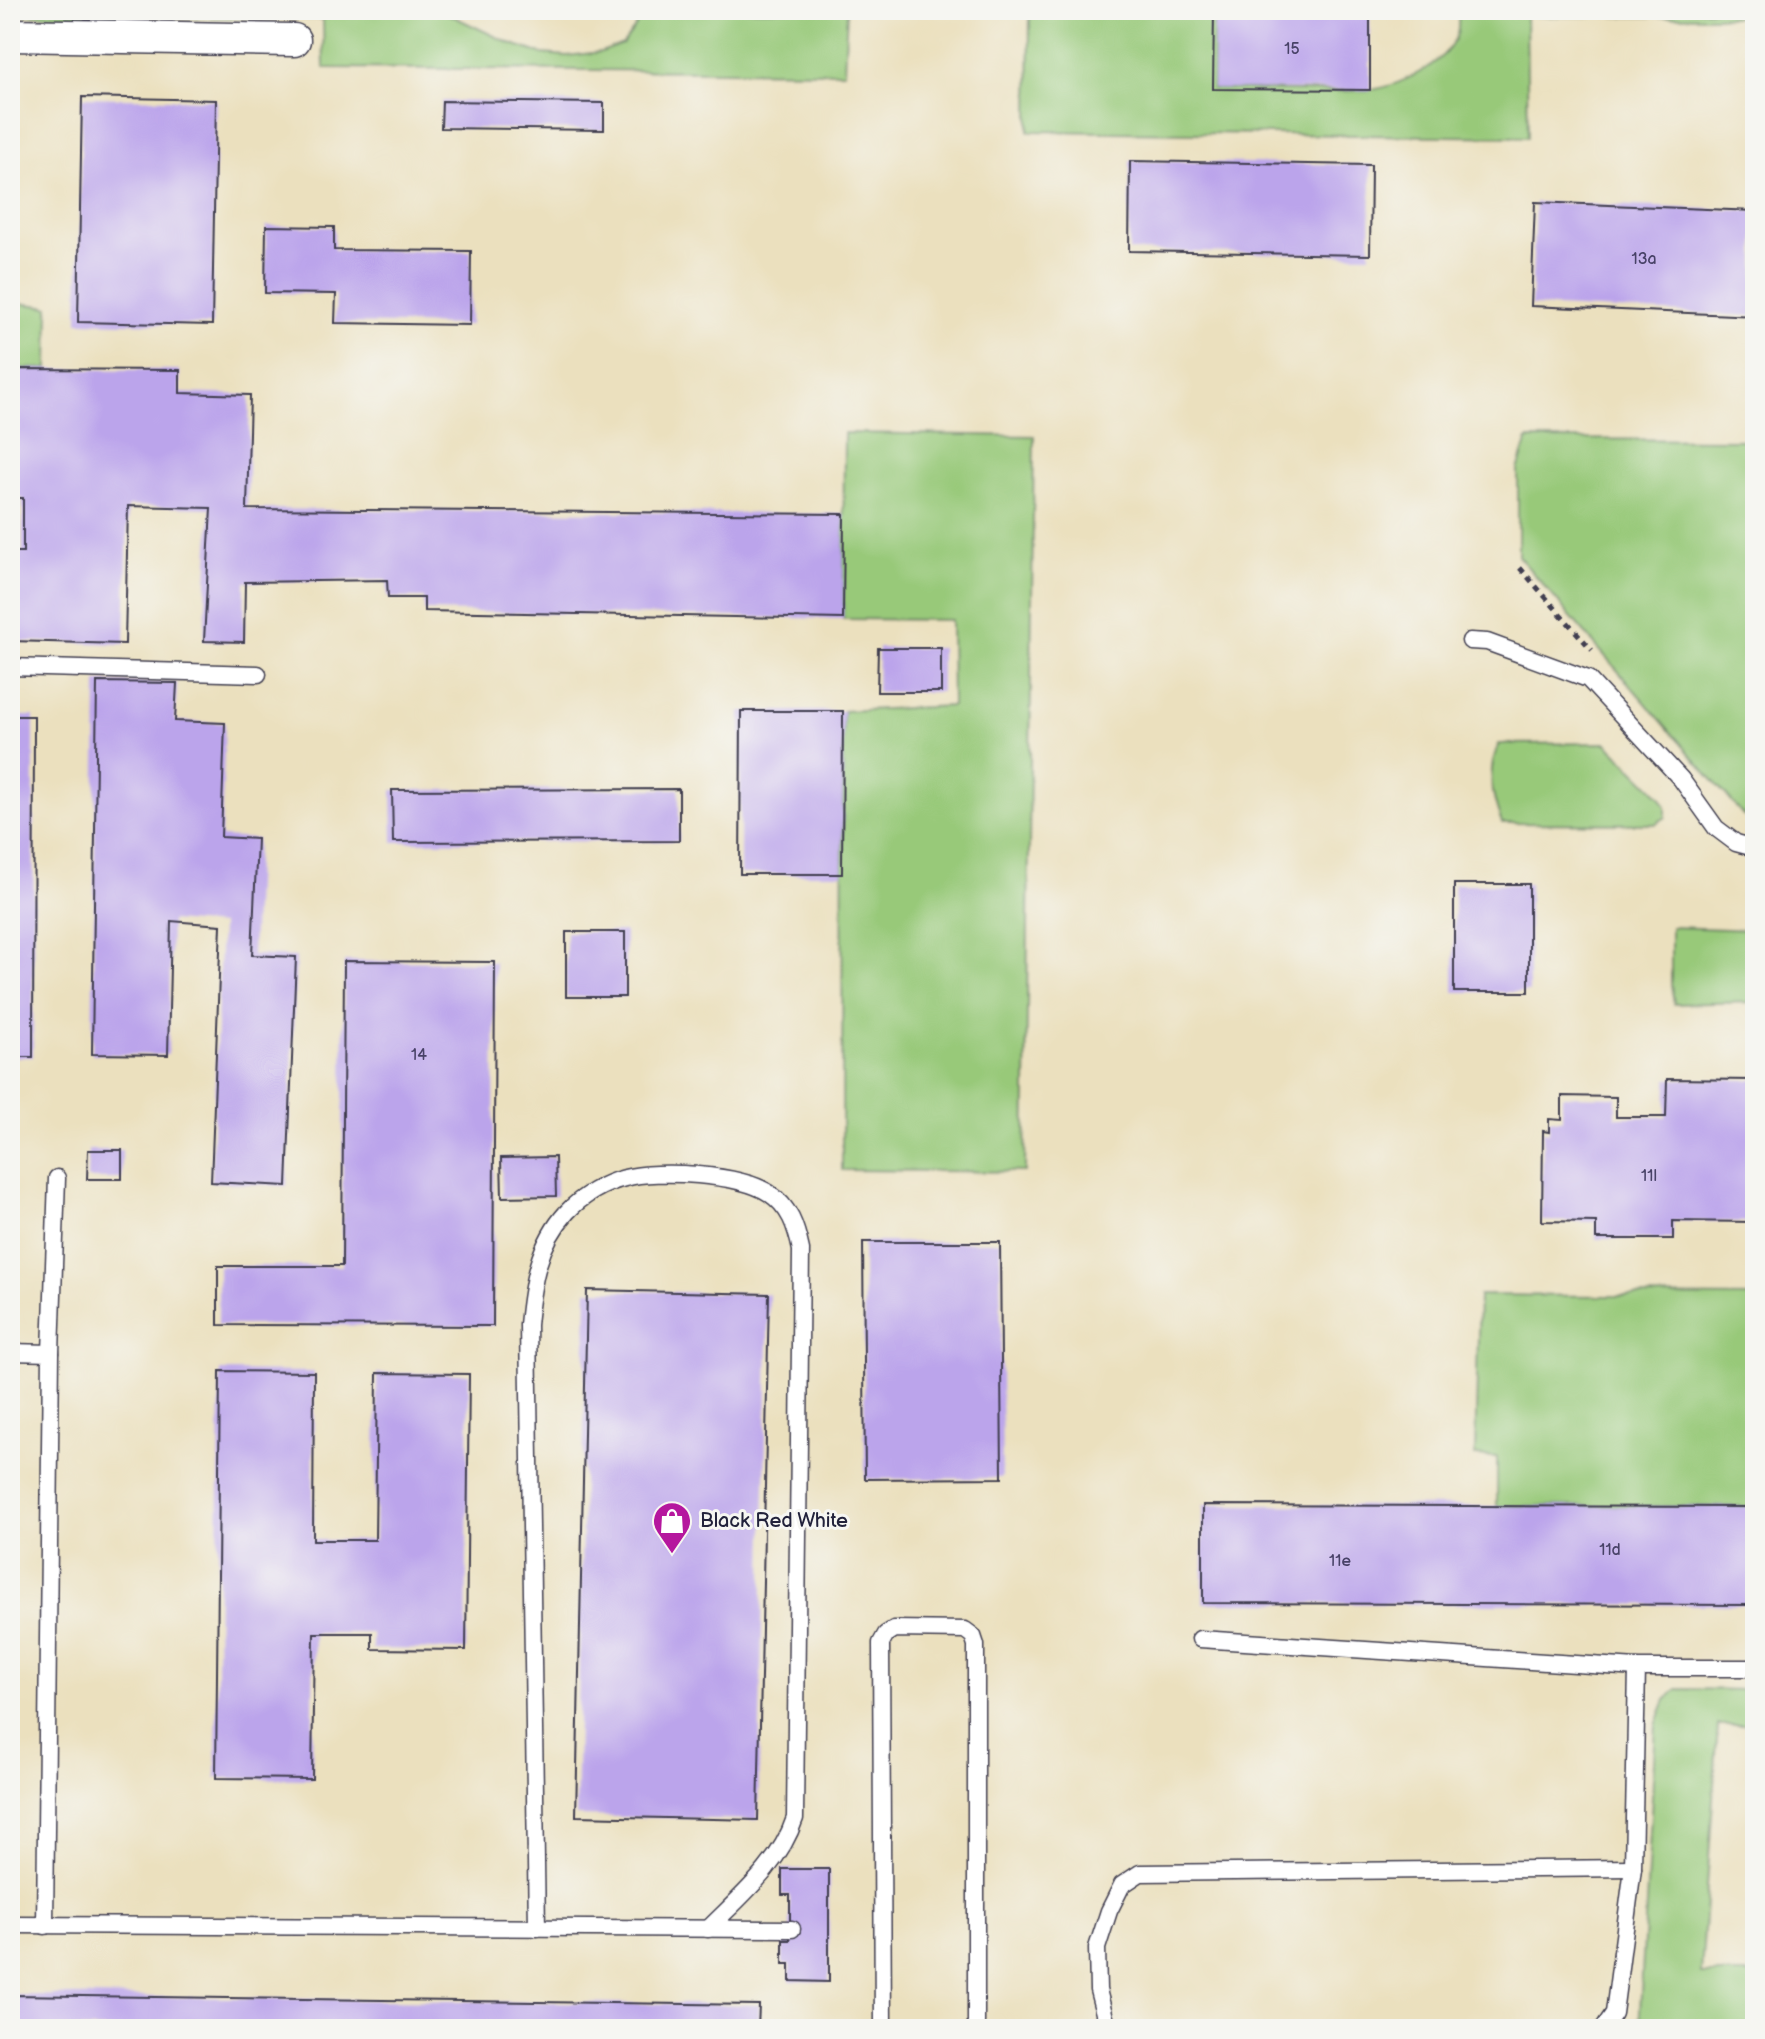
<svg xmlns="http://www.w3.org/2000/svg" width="1765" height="2039" font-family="'Balsamiq Sans',sans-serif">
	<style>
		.green { fill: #98c979; stroke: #5d765a; stroke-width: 2 }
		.building { fill: #bba4eb }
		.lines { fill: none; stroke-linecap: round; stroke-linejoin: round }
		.service-casing { stroke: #403e4f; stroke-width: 19 }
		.minor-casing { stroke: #403e4f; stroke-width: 35 }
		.path { stroke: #403e4f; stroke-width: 5; stroke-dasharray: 6 6; stroke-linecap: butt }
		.service { stroke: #fff; stroke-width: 16 }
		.minor { stroke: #fff; stroke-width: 32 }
		.labels { text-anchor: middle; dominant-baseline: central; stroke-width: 6; stroke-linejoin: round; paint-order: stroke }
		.number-label { font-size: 16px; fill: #484267 }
		.poi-label { font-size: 20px; fill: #22223b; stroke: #f6f6f2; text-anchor: start }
	</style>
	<rect width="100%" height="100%" fill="#f6f6f2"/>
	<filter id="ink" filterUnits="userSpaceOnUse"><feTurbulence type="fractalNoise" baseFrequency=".0125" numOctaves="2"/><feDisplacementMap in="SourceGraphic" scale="16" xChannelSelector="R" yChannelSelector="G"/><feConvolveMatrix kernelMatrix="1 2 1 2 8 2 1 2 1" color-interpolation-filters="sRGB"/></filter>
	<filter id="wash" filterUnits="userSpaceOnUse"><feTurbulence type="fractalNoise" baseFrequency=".006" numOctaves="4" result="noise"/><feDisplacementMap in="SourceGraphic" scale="32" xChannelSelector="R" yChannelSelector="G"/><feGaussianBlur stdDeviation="1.8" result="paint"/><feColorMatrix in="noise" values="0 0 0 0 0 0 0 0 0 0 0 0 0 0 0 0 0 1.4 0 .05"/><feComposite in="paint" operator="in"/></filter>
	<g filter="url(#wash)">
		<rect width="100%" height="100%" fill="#ebe0be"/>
		<g class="green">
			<path d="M10 10 197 12 200 10H440L507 42 542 54 567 56 601 52 623 44 636 26 642 10H847L844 72 324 68 323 19 10 15Z"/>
			<path d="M1030 10H1214L1213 89C1264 89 1317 94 1367 90 1396 88 1447 64 1457 34 1459 28 1458 17 1458 10H1755V17L1526 16 1528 137 1029 131Z"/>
			<path d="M10 302 49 307 48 369 10 368Z"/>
			<path d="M844 433 1034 436 1025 1172 842 1170 843 711 952 706 951 620 843 619Z"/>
			<path d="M1528 439 1755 440V823L1743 815 1518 556V470Z"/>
			<path d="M1607 743 1660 796 1666 807V817L1655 824 1502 823C1492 797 1486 771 1499 744Z"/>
			<path d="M1671 927 1755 930V1002L1674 1004 1671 984Z"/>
			<path d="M1479 1295 1755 1297V1413L1752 1424V1459H1755V1507L1497 1506V1457L1475 1456Z"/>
			<path d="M1677 1689 1755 1690V1708H1747V1725H1718L1701 1974H1755V2029H1639L1656 1725 1666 1700Z"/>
		</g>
		<g id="blocks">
			<g class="building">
				<path d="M1214 10H1370V90L1213 89Z"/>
				<path d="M82 97 216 100 212 325 78 322Z"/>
				<path d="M442 101 604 103V130L441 128Z"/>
				<path d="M1130 161 1371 165 1370 255 1129 251Z"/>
				<path d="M1535 202 1755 211V316L1531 306Z"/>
				<path d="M266 226 334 227V250L471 251 470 325 335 323 336 294 265 293Z"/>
				<path d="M19 369 180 370V393L250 395 247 509 844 514 843 619 424 611V598H388L387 580 245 582 244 642 204 641 211 508 128 506 125 644 10 641V552H23V498H10V389H19Z"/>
				<path d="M878 648H941V692H877Z"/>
				<path d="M97 682 177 683 175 721 225 723 221 837 257 839 252 955 296 957 287 1186 211 1182 221 925 171 921 168 1055 92 1054Z"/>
				<path d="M741 711H843L842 874H740Z"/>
				<path d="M10 716H34L33 1057H10Z"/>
				<path d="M679 789V841L393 842 392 790Z"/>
				<rect x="1454" y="884" width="75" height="108"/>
				<rect x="566" y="932" width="59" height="65"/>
				<path d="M344 961 495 962 493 1326 218 1325V1266H342Z"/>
				<path d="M1667 1079 1755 1080V1222L1673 1221V1239H1596V1222L1542 1221 1543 1131 1549 1132V1119L1562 1120V1096L1616 1097V1117H1666Z"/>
				<path d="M88 1150H122V1179H87Z"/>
				<path d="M555 1157 556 1196 502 1197 501 1158Z"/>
				<path d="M863 1242H1000L1002 1478 865 1479Z"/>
				<path d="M587 1290 769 1294 758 1820 576 1816Z"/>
				<path d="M220 1371 314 1372 313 1540H375L377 1373 469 1374 466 1650 372 1649V1633H314L312 1779 216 1778Z"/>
				<path d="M1203 1505 1755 1507V1605L1203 1603Z"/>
				<path d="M782 1869H829V1982L790 1981V1964H783V1940H790V1895H782Z"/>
				<path d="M10 1995 759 2005 758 2029H10Z"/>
			</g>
		</g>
	</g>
	<g filter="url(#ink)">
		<use href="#blocks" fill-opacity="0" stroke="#403e4f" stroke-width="2"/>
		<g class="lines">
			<g class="service-casing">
				<g id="service">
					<path d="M1470 641 1487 642 1588 679 1681 779 1716 828 1736 843 1755 848"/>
					<path d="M10 667 258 674"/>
					<path d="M10 1352 51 1353"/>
					<path d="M1200 1639 1637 1668H1755"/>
					<path d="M10 1925 792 1929"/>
					<path d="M45 1926 51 1353 57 1178"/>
					<path d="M537 1928 528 1325C532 1283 538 1244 567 1212 582 1196 604 1183 625 1178 657 1169 740 1174 769 1193 790 1207 796 1227 801 1250L795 1818C780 1864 742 1895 708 1929"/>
					<path d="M883 2029 881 1643 886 1634 894 1629 965 1630 973 1636 976 1645V2029"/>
					<path d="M1108 2029 1098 1990 1097 1948 1109 1911 1122 1885 1140 1873 1633 1868"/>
					<path d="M1603 2029 1614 2013 1633 1868 1637 1668"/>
				</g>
			</g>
			<g class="minor-casing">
				<path id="minor" d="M10 35 294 40"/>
			</g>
			<path class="path" d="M1520 568 1592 650"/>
			<use href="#service" class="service"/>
			<use href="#minor" class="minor"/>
		</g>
	</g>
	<defs>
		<g id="shop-pin" transform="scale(2)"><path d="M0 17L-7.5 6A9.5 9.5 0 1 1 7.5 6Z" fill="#b5179e" stroke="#f6f6f2"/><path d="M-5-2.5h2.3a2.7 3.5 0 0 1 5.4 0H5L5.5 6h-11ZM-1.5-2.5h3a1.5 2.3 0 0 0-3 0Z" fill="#fff"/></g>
	</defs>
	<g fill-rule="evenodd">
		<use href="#shop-pin" x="672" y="1521"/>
	</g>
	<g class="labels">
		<g class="number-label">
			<text x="1292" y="49">15</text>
			<text x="1644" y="259">13a</text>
			<text x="419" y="1055">14</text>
			<text x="1649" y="1176">11l</text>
			<text x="1610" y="1550">11d</text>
			<text x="1340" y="1561">11e</text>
		</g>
		<g class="poi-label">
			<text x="700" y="1521">Black Red White</text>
		</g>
	</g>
	<rect width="1765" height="2039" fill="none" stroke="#f6f6f2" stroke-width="40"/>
</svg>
